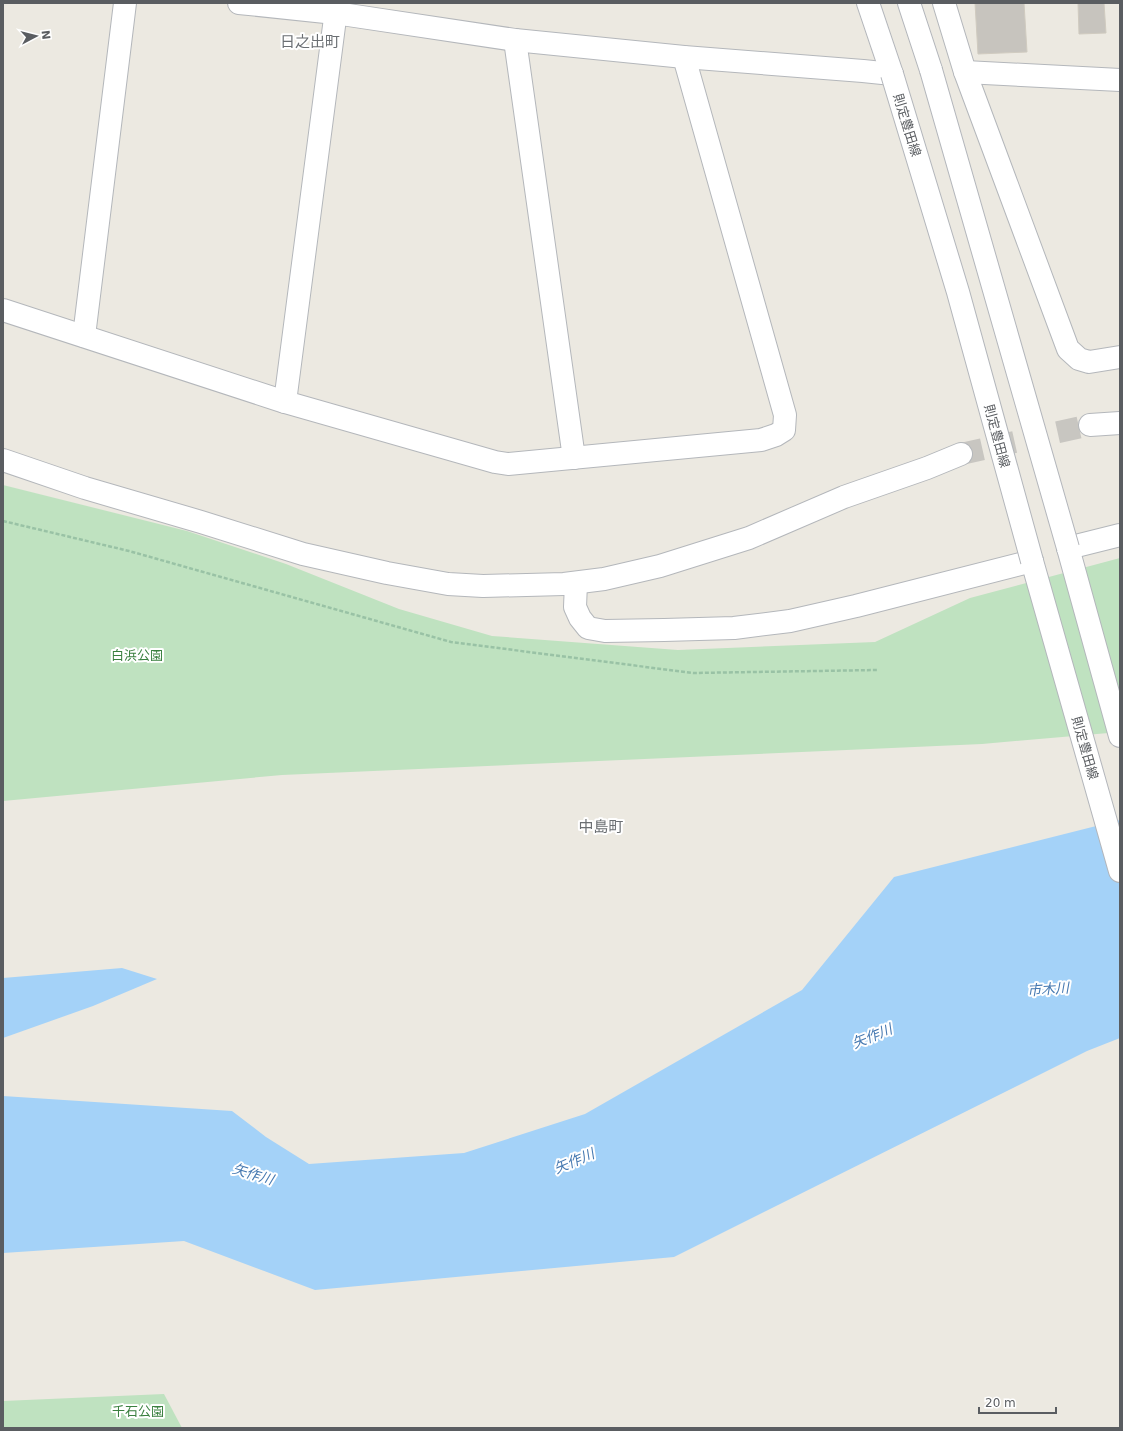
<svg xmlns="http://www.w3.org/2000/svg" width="1123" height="1431" font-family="'DejaVu Sans','Noto Sans JP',sans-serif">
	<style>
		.green { fill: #bfe2c0 }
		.water { fill: #a4d2f8 }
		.building { fill: #c7c4be; stroke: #d0cbc0 }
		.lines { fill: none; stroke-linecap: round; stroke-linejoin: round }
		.tertiary-tunnel { stroke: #c8c6c1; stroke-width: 22; stroke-dasharray: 22 11; stroke-linecap: butt }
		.minor-casing { stroke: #b4b7bb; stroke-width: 24 }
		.tertiary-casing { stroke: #b4b7bb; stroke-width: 24 }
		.secondary-casing { stroke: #b3b6bb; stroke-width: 24 }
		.path { stroke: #99c2a5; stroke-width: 2.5; stroke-dasharray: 4 2; stroke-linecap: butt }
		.minor { stroke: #fff; stroke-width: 22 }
		.tertiary { stroke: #fff; stroke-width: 22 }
		.secondary { stroke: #fff; stroke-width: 22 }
		.secondary-bridge-casing { stroke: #b3b6bb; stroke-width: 24; stroke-linecap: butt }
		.secondary-bridge { stroke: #fff; stroke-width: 22 }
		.labels { text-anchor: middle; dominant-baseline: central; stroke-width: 4; stroke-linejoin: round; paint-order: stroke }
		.street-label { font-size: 13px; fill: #5a5d61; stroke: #fff }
		.park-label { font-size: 13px; fill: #3a803f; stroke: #fff }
		.water-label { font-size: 14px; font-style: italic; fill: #4679b1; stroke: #fff }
		.quarter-label { font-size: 15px; fill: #6b6f73; stroke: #fff }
	</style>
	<rect width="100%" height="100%" fill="#ece9e1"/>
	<g class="green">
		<path d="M3 485 187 531 286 564 399 609 492 636 678 650 875 642 970 598 1120 558V732L982 744 282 775 3 801Z"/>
		<path d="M164 1394 182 1428H3V1401Z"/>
	</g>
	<g class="water">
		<path d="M1120 820V1038L1087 1051 674 1257 315 1290 184 1241 3 1253V1096L232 1111 266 1137 309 1164 464 1153 585 1114 802 990 894 877Z"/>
		<path d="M122 968 157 979 93 1006 3 1038V978Z"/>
	</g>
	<g class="building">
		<path d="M975 3H1024L1027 52 978 54Z"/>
		<path d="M1078 3H1104L1106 33 1079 34Z"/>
	</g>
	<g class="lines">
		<path class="tertiary-tunnel" d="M961 454 1090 425"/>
		<g class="minor-casing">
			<g id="minor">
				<path d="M239 3 335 13 515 40 684 57 863 71 892 74"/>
				<path d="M944 3 965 72 1068 349 1079 359 1089 362 1120 357"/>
				<path d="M515 40 574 458"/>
				<path d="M965 72 1120 80"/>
				<path d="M3 310 285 402 495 462 508 464 761 440 776 435 784 430 785 415 684 57"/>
				<path d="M84 336 125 3"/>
				<path d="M285 402 337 3"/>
			</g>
		</g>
		<g class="tertiary-casing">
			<g id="tertiary">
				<path d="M1090 425 1120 423"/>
				<path d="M3 460 85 488 201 522 303 554 387 573 448 584 483 586 564 584 604 579 660 566 749 538 844 497 927 468 961 454"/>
				<path d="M1068 548 1120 535"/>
				<path d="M576 583 575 607 580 618 588 628 605 631 664 630 734 628 790 621 856 606 1032 561"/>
			</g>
		</g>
		<g class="secondary-casing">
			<g id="secondary">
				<path d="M868 3 892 74"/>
				<path d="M909 3 931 70"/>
				<path d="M1068 548 1120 736"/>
				<path d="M1032 561 1120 871"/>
			</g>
		</g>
		<path class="path" d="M3 521 129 551 451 642 693 673 877 670"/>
		<use href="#minor" class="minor"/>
		<use href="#tertiary" class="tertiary"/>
		<use href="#secondary" class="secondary"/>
		<g class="secondary-bridge-casing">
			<g id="secondary-bridge">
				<path d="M931 70 1068 548"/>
				<path d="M892 74 958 292 1032 561"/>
			</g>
		</g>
		<use href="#secondary-bridge" class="secondary-bridge"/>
	</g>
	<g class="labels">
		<g class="street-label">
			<text transform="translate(907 125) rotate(73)">則定豊田線</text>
			<text transform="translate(997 436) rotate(75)">則定豊田線</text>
			<text transform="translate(1085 748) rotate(74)">則定豊田線</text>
		</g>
		<g class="park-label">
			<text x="137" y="655">白浜公園</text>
			<text x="138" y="1411">千石公園</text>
		</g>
		<g class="water-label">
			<text transform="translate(1048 989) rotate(-4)">市木川</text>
			<text transform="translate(872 1036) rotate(-22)">矢作川</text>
			<text transform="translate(574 1161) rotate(-23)">矢作川</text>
			<text transform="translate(253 1174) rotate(17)">矢作川</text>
		</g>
		<g class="quarter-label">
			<text x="310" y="42">日之出町</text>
			<text x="601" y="827">中島町</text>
		</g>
	</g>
	<rect width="1123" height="1431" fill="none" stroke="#5a5d61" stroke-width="8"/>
	<g transform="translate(36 36) rotate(83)" stroke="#ffffff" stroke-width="3" paint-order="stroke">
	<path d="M0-3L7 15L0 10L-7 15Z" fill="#5a5d61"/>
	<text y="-6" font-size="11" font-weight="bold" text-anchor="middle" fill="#5a5d61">N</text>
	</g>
	<path d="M979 1407v6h77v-6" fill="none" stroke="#5a5d61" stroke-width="2"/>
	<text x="985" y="1407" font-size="12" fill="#5a5d61" stroke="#ffffff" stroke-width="3" paint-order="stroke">20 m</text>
</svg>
